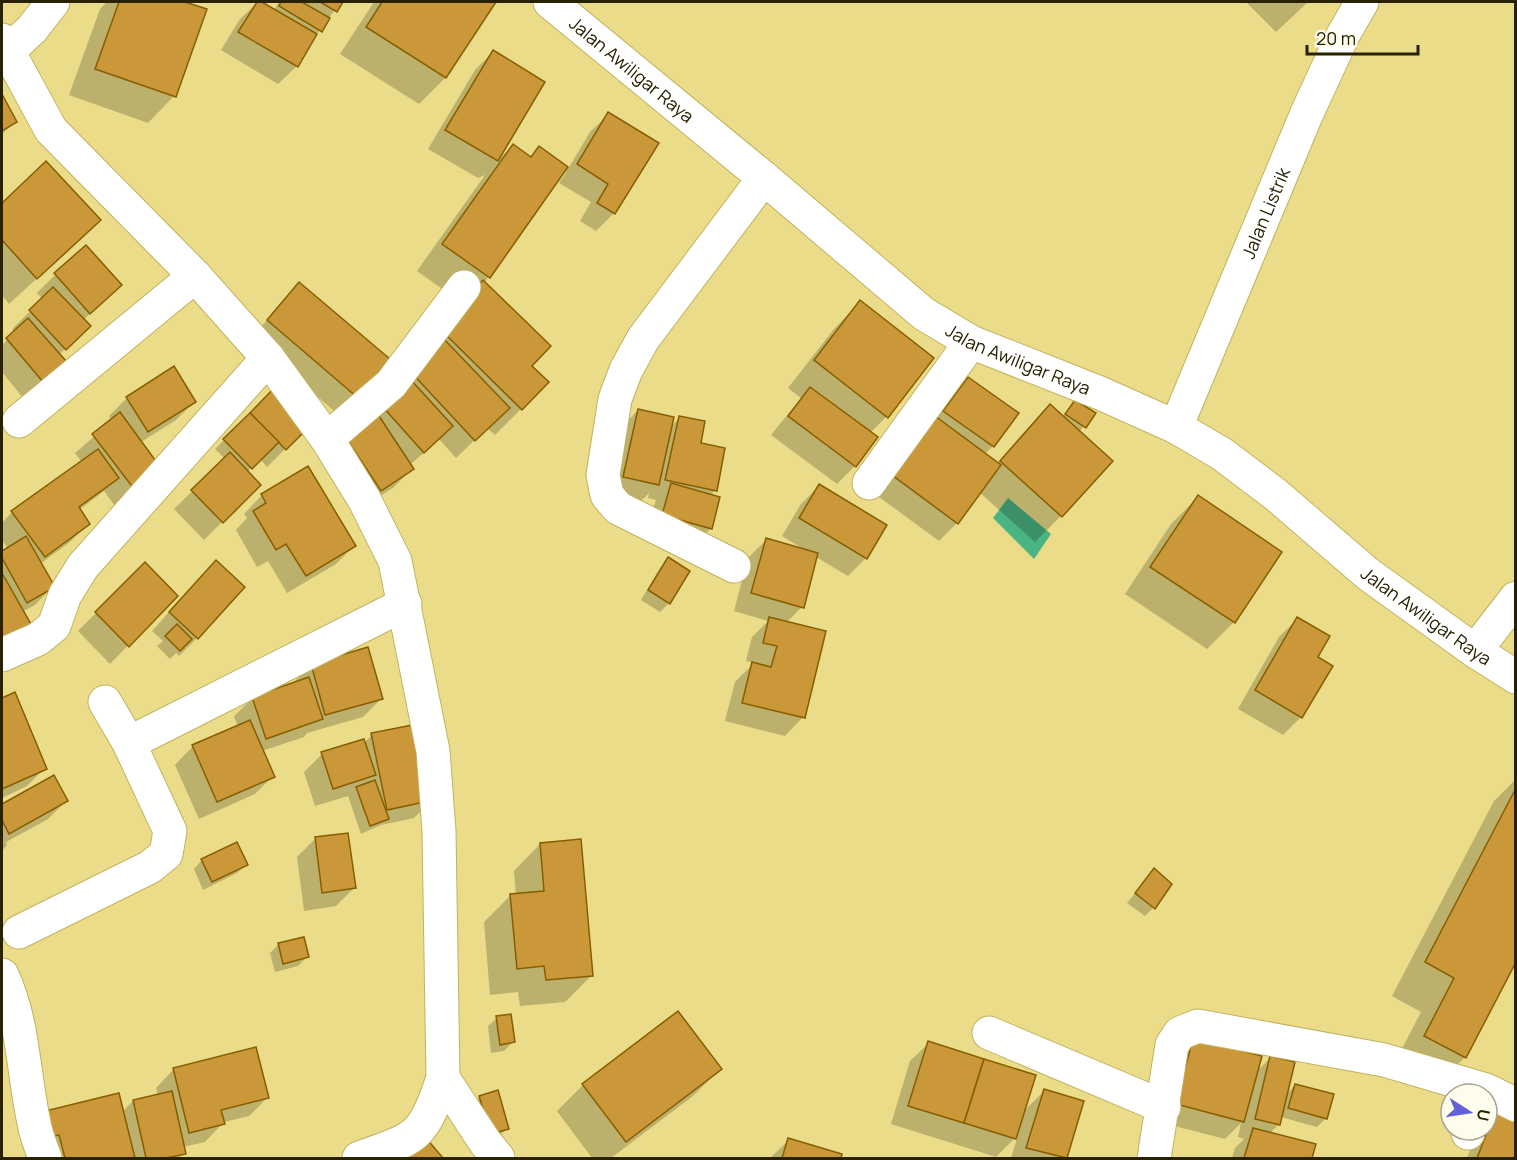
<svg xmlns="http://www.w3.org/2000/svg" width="1517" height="1160" font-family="Manrope,sans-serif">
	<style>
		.water { fill: #4ab583 }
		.shadow { fill: #0003 }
		.building { fill: #cb9839; stroke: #865e00; stroke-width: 1.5 }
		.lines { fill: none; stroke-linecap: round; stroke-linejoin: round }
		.minor-casing { stroke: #c1b360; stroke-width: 35 }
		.minor { stroke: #fff; stroke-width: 33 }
		.labels { text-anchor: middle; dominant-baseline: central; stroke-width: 6; stroke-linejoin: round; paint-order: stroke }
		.street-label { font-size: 18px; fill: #272100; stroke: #fefcec }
	</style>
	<rect width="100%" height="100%" fill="#eadc88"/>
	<path class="water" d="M1008 498 1051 534 1034 559 993 518Z"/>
	<g class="shadow">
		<path d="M107 2H180L205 10 174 96 148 123 69 95 100 9Z"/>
		<path d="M258 2 274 10 279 2H341L311 41 297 66 278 84 221 50 240 19Z"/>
		<path d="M374 2H494L445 78 419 104 340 54Z"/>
		<path d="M1246 2H1308L1276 32Z"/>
		<path d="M493 52 543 82 496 161 513 146 529 158 539 148 568 169 590 132 609 114 614 213 596 231 580 221 591 202 559 183 567 171 565 170 484 283 521 409 495 435 487 428 456 458 439 439 410 465 412 469 394 487 362 508 327 455 462 303 417 271 485 175 478 178 428 149 475 70Z"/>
		<path d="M2 97 15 122 2 134Z"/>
		<path d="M46 163 72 246 9 304 2 295V205Z"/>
		<path d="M55 275 102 303 83 320 88 326 59 355 64 361 24 399 2 372V345L15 332 12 329 43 299 37 293Z"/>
		<path d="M300 284 388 360 339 415 250 339Z"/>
		<path d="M860 302 886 417 870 433 855 466 837 484 771 435 801 398 788 388 834 329Z"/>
		<path d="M968 379 993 446 985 454 997 463 1050 406 1062 417 1075 402 1094 414 1079 432 1061 516 1035 542 979 492 957 523 939 541 875 494 950 397Z"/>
		<path d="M274 390 309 425 267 467 260 459 247 472 259 485 204 540 174 509 225 459 215 449Z"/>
		<path d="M127 398 194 402 176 420 141 442 159 468 115 506 104 491 79 510 88 524 70 542 40 564 53 586 35 605 22 612 2 650V552L8 549 2 540V523L12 512 82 462 75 453 112 421 109 416Z"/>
		<path d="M638 410 671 427 679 418 699 444 715 490 710 496V529L692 547 645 533 656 500 648 498 649 493 640 502 606 495 620 429Z"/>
		<path d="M819 486 866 558 848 576 816 557 802 607 786 623 803 717 785 736 725 721 735 682 754 663 746 661 752 637 768 621 734 611 748 558 766 540 805 550 782 536 801 504Z"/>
		<path d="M262 495 354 546 336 564 287 593 268 561 257 567 236 530 247 518 244 514Z"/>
		<path d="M1198 497 1280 552 1234 622 1207 649 1125 594 1171 524Z"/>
		<path d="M669 559V603L660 612 641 600 660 568Z"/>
		<path d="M145 564 176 596 110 664 78 631Z"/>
		<path d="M198 580 197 638 179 656 176 653 170 659 157 646 163 641 152 631Z"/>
		<path d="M1297 619 1301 717 1283 735 1238 709 1279 637Z"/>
		<path d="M311 665 381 699 363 717 307 733 304 737 262 751 273 776 255 794 199 819 175 765 193 746 238 727 234 716 253 698 292 684Z"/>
		<path d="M14 694 45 768 27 786 2 798V700Z"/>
		<path d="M372 735 432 800 414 818 381 825 361 834 348 796 315 806 304 772 322 754 364 743Z"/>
		<path d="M53 777 66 801 48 819 6 842 7 845 2 851V806Z"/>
		<path d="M1516 779V959L1465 1057 1430 1091 1391 1070 1421 1012 1392 996 1494 801Z"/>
		<path d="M315 839 354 888 336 906 304 911 297 857Z"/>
		<path d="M540 844 592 975 565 1002 520 1006 518 992 490 995 484 922 510 896 516 895 514 871Z"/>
		<path d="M202 860 246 865 237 873 203 890 194 869Z"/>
		<path d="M1154 870 1153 908 1145 916 1127 903Z"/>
		<path d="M279 944 307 957 298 966 275 972 270 953Z"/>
		<path d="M497 1018 513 1042 504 1051 491 1053 488 1026Z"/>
		<path d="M1194 1040 1256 1072 1270 1058 1286 1095 1295 1085 1326 1118 1317 1127 1281 1117 1279 1124 1269 1134 1314 1145 1311 1158H1232L1235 1148 1244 1139 1238 1137 1241 1123 1225 1139 1159 1122 1176 1058Z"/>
		<path d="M929 1043 1023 1112 1044 1091 1082 1102 1065 1158H1011L1018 1135 996 1157 891 1124 910 1061Z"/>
		<path d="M174 1069 267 1098 249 1116 224 1122 205 1142 183 1147 185 1153 179 1158H43L41 1152 26 1156 20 1132 122 1112 133 1101 158 1096 156 1088Z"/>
		<path d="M720 1069 693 1096 611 1158H592L557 1111 583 1085Z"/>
		<path d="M480 1097 507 1128 499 1137 471 1106Z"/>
		<path d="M1496 1114 1516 1122V1158H1467L1477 1132 1487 1130V1123Z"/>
		<path d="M426 1140 442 1158H405Z"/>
		<path d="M789 1140 841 1155 839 1158H770Z"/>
	</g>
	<g class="building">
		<path d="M119 2H185L207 9 176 97 95 69Z"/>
		<path d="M257 2H262L317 34 298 67 238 32Z"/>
		<path d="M281 2H302L330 18 322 32 279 6Z"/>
		<path d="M320 2H343L337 12Z"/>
		<path d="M382 2H496L446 78 366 27Z"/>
		<path d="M493 50 545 82 498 161 445 130Z"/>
		<path d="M2 94 17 122 2 131Z"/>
		<path d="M608 112 659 143 615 214 597 203 608 184 577 164Z"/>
		<path d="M513 144 531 157 539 146 568 167 490 278 442 244Z"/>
		<path d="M46 161 101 220 37 279 2 240V203Z"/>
		<path d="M86 245 122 285 90 314 54 273Z"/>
		<path d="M483 280 551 346 532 366 549 382 522 410 438 327Z"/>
		<path d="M299 282 390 359 358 398 267 320Z"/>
		<path d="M53 287 91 326 66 350 29 310Z"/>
		<path d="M860 300 934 358 888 418 814 360Z"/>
		<path d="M28 318 66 361 43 382 6 338Z"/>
		<path d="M442 337 510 408 475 441 408 369Z"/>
		<path d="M174 366 196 402 148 432 126 397Z"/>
		<path d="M968 377 1019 413 994 447 943 411Z"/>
		<path d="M411 380 453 426 424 453 382 406Z"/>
		<path d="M810 387 878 437 856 467 788 416Z"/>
		<path d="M274 388 311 425 286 450 250 413Z"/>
		<path d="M1075 400 1096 413 1086 428 1065 414Z"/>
		<path d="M1050 404 1113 461 1062 517 1000 461Z"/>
		<path d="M638 409 674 417 659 485 623 477Z"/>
		<path d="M120 412 161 468 134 489 92 434Z"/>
		<path d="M250 413 279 442 252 469 223 439Z"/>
		<path d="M377 413 414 469 381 491 344 435Z"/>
		<path d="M679 416 705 421 701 443 725 448 717 491 665 480Z"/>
		<path d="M935 416 1001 465 958 524 892 475Z"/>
		<path d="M98 449 119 478 79 507 90 524 45 557 11 511Z"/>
		<path d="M230 452 261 485 223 523 191 490Z"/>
		<path d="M308 466 356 546 306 576 286 544 276 550 253 511 266 503 261 494Z"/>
		<path d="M671 483 720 497 712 529 662 515Z"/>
		<path d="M819 484 887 525 867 559 799 518Z"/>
		<path d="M1198 495 1282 552 1235 623 1150 567Z"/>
		<path d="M26 536 55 587 27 603 2 558V551Z"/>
		<path d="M766 538 818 553 804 608 751 593Z"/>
		<path d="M668 557 690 571 670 604 648 590Z"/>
		<path d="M216 560 245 587 198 639 169 612Z"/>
		<path d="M145 562 178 596 129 647 95 612Z"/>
		<path d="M2 573 32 626 2 644Z"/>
		<path d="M769 617 826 631 805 718 742 703 752 662 771 667 777 646 763 643Z"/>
		<path d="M1297 617 1330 636 1318 657 1333 666 1302 718 1255 690Z"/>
		<path d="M177 624 192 639 180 651 165 636Z"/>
		<path d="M368 647 383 699 325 715 311 664Z"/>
		<path d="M309 677 323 719 266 739 252 697Z"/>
		<path d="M15 692 47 769 2 789V698Z"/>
		<path d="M250 720 275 777 217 802 192 745Z"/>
		<path d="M418 724 434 800 387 810 371 733Z"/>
		<path d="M364 739 376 775 333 789 321 752Z"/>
		<path d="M54 775 68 801 9 834 2 820V804Z"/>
		<path d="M375 780 389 819 370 826 356 787Z"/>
		<path d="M1516 788V962L1466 1058 1424 1036 1454 978 1425 962Z"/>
		<path d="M348 833 356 888 322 893 315 837Z"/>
		<path d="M581 839 593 976 546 980 544 966 517 969 510 894 544 891 540 843Z"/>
		<path d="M237 842 248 865 212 882 201 859Z"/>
		<path d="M1154 868 1172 884 1155 909 1135 893Z"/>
		<path d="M304 937 309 957 283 964 278 943Z"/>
		<path d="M678 1011 722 1069 626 1142 582 1084Z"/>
		<path d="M511 1014 515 1042 500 1045 496 1016Z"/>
		<path d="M1193 1038 1262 1056 1244 1122 1176 1104Z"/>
		<path d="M928 1041 984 1059 964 1123 908 1106Z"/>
		<path d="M256 1047 269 1098 221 1110 225 1124 189 1133 173 1068Z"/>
		<path d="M1270 1056 1295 1062 1280 1125 1255 1119Z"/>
		<path d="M984 1059 1036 1075 1016 1139 964 1123Z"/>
		<path d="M1295 1084 1334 1094 1327 1119 1288 1108Z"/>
		<path d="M1044 1089 1084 1101 1067 1158 1026 1148Z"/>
		<path d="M498 1090 509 1129 491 1134 479 1096Z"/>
		<path d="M172 1091 186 1154 165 1158H146L133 1100Z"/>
		<path d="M119 1093 135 1158H65L59 1135 44 1138 37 1113Z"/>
		<path d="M1495 1112 1516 1121V1158H1477Z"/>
		<path d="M1253 1128 1316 1144 1312 1158H1244Z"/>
		<path d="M426 1138 443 1158H402Z"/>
		<path d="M788 1138 842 1154 841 1158H782Z"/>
	</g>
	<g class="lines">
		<g class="minor-casing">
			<g id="minor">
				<path id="s1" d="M550 2 764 178 924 314 971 342 1100 393 1176 427 1222 454 1275 494 1368 574 1475 651 1516 677"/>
				<path d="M2 40 51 130 195 276 268 358 327 439 364 499 395 561 433 751 439 831 443 1078 485 1142 498 1158"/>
				<path d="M2 57 32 29 53 2"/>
				<path d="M19 421 195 276"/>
				<path id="s2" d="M1176 427 1307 113 1343 35 1362 2"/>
				<path d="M327 439 391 384 464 287"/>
				<path d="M869 483 971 342"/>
				<path d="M734 566 618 508 607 495 603 475 615 399 626 370 643 339 764 178"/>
				<path d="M1475 651 1516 598"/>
				<path d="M2 655 38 639 54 626 65 595 83 566 268 358"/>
				<path d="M129 743 405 604"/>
				<path d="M19 932 150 867 166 854 170 831 129 743 105 702"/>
				<path d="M2 975C24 1022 23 1073 34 1123 36 1135 41 1147 45 1158"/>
				<path d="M989 1033 1164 1107"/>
				<path d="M1468 1133V1130"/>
				<path d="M359 1158C418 1137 422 1139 443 1078"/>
				<path d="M1154 1158 1172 1045 1180 1033 1198 1026 1384 1060 1486 1090 1516 1105"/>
			</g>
		</g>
		<use href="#minor" class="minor"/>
	</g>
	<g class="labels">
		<g class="street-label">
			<text stroke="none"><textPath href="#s1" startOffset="106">Jalan Awiligar Raya</textPath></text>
			<text stroke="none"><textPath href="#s2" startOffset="232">Jalan Listrik</textPath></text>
			<text stroke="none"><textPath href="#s1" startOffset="592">Jalan Awiligar Raya</textPath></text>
			<text stroke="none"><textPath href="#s1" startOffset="1078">Jalan Awiligar Raya</textPath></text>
		</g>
	</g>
	<rect width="1517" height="1160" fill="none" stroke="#272100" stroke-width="6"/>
	<g transform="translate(1469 1112) rotate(102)"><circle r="28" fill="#fefcec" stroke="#a8a48e" stroke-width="1.5"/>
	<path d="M0-4.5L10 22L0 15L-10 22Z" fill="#6360d9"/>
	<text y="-9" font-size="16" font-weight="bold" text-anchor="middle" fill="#272100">U</text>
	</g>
	<path d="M1307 45v9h111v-9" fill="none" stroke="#272100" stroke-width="3"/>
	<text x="1316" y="45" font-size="18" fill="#272100" stroke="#fefcec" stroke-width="4.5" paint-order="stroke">20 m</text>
</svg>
